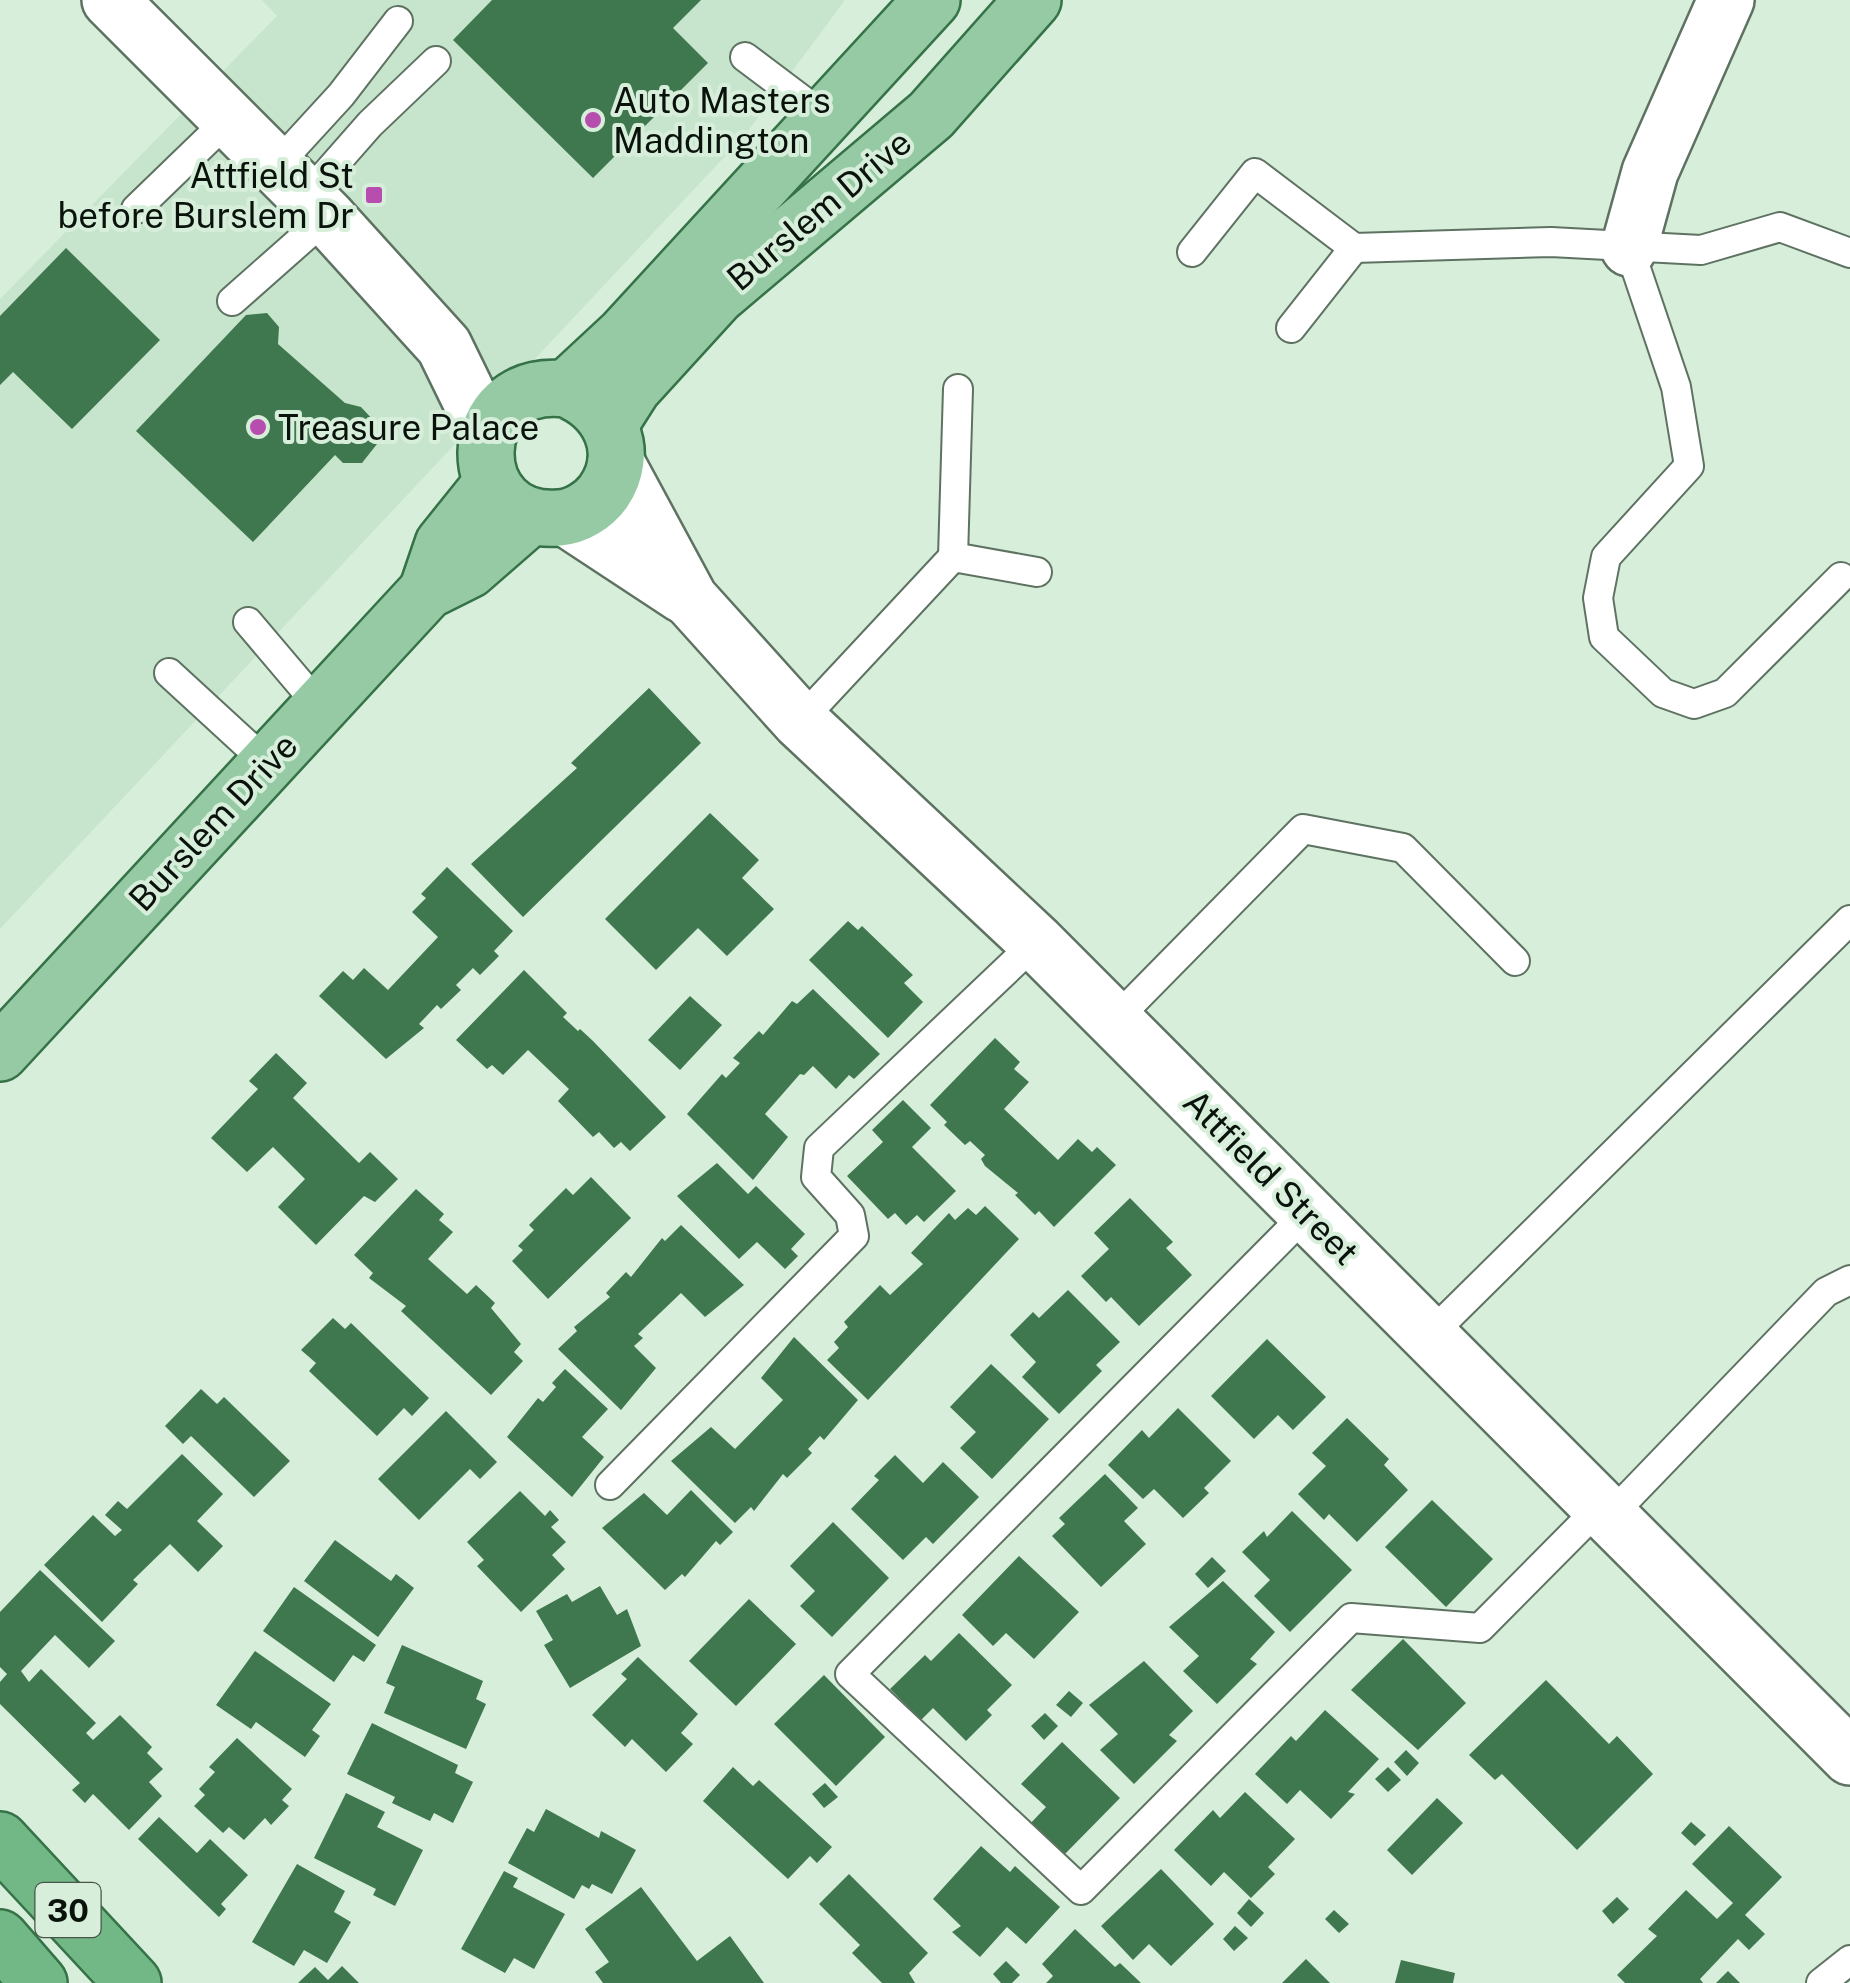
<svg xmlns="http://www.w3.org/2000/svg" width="1850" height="1983" font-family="'Public Sans',sans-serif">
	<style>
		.built { fill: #c7e4cd }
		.building { fill: #3f774e }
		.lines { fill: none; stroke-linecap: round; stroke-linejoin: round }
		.service-casing { stroke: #5e7262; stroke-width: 32 }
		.minor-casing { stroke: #5e7262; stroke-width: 60 }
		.tertiary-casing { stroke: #5e7262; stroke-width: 60 }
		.primary-casing { stroke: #367247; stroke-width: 60 }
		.trunk-casing { stroke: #367247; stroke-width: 60 }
		.service { stroke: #fff; stroke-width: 28 }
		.minor { stroke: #fff; stroke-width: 55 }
		.tertiary { stroke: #fff; stroke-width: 55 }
		.primary { stroke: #95caa4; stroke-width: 55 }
		.trunk { stroke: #72b886; stroke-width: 55 }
		.poi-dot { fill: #b74daf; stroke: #d7eedb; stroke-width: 4 }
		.labels { text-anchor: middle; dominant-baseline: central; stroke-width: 8; stroke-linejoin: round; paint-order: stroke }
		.shield { fill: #d7eedb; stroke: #48544a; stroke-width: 2.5 }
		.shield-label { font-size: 32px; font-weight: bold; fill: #0a120c }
		.poi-label { font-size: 35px; fill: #0a120c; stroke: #d7eedb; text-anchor: start }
		.street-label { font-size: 35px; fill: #0a120c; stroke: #d7eedb }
	</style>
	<rect width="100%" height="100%" fill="#d7eedb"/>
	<path class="built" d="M262 0H845L745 135 0 929V299L277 16Z"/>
	<g class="building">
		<path d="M492 0H701L673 28 708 63 593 178 453 40Z"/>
		<path d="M66 248 160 340 72 429 13 372 0 385V316Z"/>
		<path d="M267 313 279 327 278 344 345 403 361 407 375 422 377 444 362 463H343L335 455 253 542 136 431 246 315Z"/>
		<path d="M649 688 701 743 523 917 471 864 577 768 571 763Z"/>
		<path d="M710 813 759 860 742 878 774 909 727 956 698 928 656 970 605 919Z"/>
		<path d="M447 867 513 931 494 951 499 956 480 975 473 968 456 985 461 990 441 1009 437 1005 419 1024 424 1028 386 1059 319 996 343 971 353 980 364 968 388 990 438 937 412 912 426 898 421 894Z"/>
		<path d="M848 921 858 930 862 926 913 975 904 983 923 1002 888 1038 809 960Z"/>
		<path d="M524 970 567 1013 563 1017 578 1031 580 1029 593 1041 666 1117 630 1151 621 1142 614 1148 599 1132 593 1137 558 1101 569 1089 528 1050 503 1075 492 1065 487 1069 456 1040Z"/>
		<path d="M813 989 880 1054 854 1079 849 1075 836 1089 813 1066 804 1075 800 1074 765 1114 788 1137 753 1180 687 1114 722 1074 726 1078 740 1063 733 1058 759 1031 763 1035 792 1001 797 1004Z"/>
		<path d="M690 996 722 1025 680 1070 648 1040Z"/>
		<path d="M995 1038 1020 1062 1014 1069 1029 1082 1004 1109 1058 1160 1078 1139 1092 1152 1097 1147 1116 1165 1054 1227 1039 1211 1035 1215 1015 1195 1018 1193 985 1166 981 1159 985 1155 970 1141 965 1145 944 1125 947 1122 930 1105Z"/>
		<path d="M276 1053 307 1083 293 1098 359 1163 370 1152 398 1179 375 1202 364 1196 316 1245 278 1207 305 1179 273 1147 247 1172 211 1138 258 1089 249 1081Z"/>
		<path d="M903 1100 931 1128 912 1147 956 1191 924 1222 917 1215 906 1225 895 1213 888 1219 847 1176 883 1142 872 1130Z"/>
		<path d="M717 1163 748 1194 756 1186 805 1234 791 1249 798 1256 785 1269 757 1242 739 1259 677 1196Z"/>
		<path d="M591 1177 631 1218 548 1299 512 1261 523 1250 518 1246 534 1230 529 1225 566 1188 573 1195Z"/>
		<path d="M416 1189 444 1214 439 1220 453 1232 428 1259 467 1294 476 1285 495 1303 491 1308 521 1344 514 1352 523 1361 491 1395 401 1311 406 1306 369 1278 373 1273 354 1255Z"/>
		<path d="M1130 1198 1173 1242 1166 1248 1192 1275 1139 1326 1111 1297 1106 1302 1081 1276 1109 1249 1094 1233Z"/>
		<path d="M985 1206 1019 1239 868 1400 827 1360 839 1348 834 1342 848 1327 844 1322 880 1285 890 1295 923 1264 911 1253 949 1213 955 1220 968 1208 976 1215Z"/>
		<path d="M681 1225 744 1285 705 1317 681 1293 638 1334 643 1338 634 1346 656 1368 621 1410 558 1349 577 1331 574 1327 610 1297 606 1293 626 1272 631 1277 662 1238 665 1241Z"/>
		<path d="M1068 1290 1120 1342 1096 1365 1102 1371 1059 1414 1022 1377 1036 1362 1010 1335 1033 1312 1039 1318Z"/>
		<path d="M333 1318 345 1329 351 1323 429 1398 412 1416 404 1408 377 1436 309 1371 316 1363 301 1350Z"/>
		<path d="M794 1337 858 1400 824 1440 820 1436 808 1449 812 1453 787 1478 783 1474 754 1511 751 1507 735 1523 671 1461 711 1427 735 1449 783 1400 761 1378Z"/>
		<path d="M1267 1339 1326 1397 1293 1430 1278 1415 1254 1439 1211 1396Z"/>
		<path d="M991 1364 1049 1419 992 1479 960 1448 976 1432 950 1407Z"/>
		<path d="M565 1369 608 1409 582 1437 604 1457 572 1497 507 1437 538 1398 543 1402 556 1387 552 1383Z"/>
		<path d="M201 1389 217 1404 224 1397 290 1461 254 1497 191 1436 183 1444 165 1426Z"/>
		<path d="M1178 1408 1231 1461 1204 1488 1209 1493 1183 1518 1154 1489 1143 1499 1108 1465 1142 1430 1149 1438Z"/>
		<path d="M446 1411 497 1462 480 1479 470 1469 419 1520 378 1479Z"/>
		<path d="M1347 1418 1389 1459 1384 1465 1408 1490 1357 1542 1329 1514 1324 1520 1298 1494 1326 1466 1312 1453Z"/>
		<path d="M182 1454 223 1494 197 1521 223 1546 198 1572 170 1544 133 1580 138 1584 102 1622 44 1565 93 1515 115 1536 122 1530 105 1515 118 1501 127 1509Z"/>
		<path d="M895 1455 923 1483 943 1462 979 1497 933 1544 926 1537 903 1560 851 1509 879 1480 874 1476Z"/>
		<path d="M1105 1474 1138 1508 1124 1521 1146 1544 1101 1587 1052 1536 1065 1524 1059 1518Z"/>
		<path d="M691 1490 733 1532 720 1545 716 1541 685 1577 682 1574 665 1590 602 1528 644 1493 667 1515Z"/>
		<path d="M520 1491 545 1516 550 1510 559 1520 551 1527 566 1542 552 1555 565 1569 521 1612 477 1566 484 1560 467 1542Z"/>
		<path d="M1432 1500 1493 1559 1446 1607 1385 1547Z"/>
		<path d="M1292 1511 1352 1570 1290 1632 1254 1596 1270 1580 1242 1552 1264 1531 1267 1537Z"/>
		<path d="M833 1522 889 1578 832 1637 800 1606 815 1591 790 1566Z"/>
		<path d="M335 1540 391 1581 396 1574 414 1588 378 1637 304 1581Z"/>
		<path d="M1019 1556 1079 1612 1034 1659 1006 1633 993 1646 962 1615Z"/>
		<path d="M1212 1557 1226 1571 1208 1588 1195 1574Z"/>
		<path d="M40 1570 115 1641 89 1668 55 1635 21 1671 29 1682 41 1669 96 1723 86 1733 93 1740 120 1715 152 1747 147 1753 163 1769 149 1782 162 1796 129 1830 93 1794 85 1803 72 1790 80 1783 0 1704V1682L7 1674 0 1667V1612Z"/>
		<path d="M1223 1581 1275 1632 1250 1659 1257 1664 1217 1704 1183 1671 1199 1656 1169 1627Z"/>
		<path d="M600 1586 617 1615 627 1609 641 1646 570 1688 544 1645 553 1640 536 1611 567 1594 572 1602Z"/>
		<path d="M294 1587 376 1645 364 1662 353 1655 334 1682 263 1631Z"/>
		<path d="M749 1599 796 1644 736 1706 689 1661Z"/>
		<path d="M959 1633 1012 1685 987 1710 992 1715 966 1741 933 1708 921 1720 890 1689 925 1655 931 1661Z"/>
		<path d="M1403 1639 1466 1703 1418 1750 1351 1690Z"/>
		<path d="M402 1645 483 1681 476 1699 486 1704 466 1749 384 1713 395 1687 386 1683Z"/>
		<path d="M255 1651 331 1704 312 1730 320 1736 305 1757 256 1722 251 1729 216 1705Z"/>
		<path d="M638 1657 698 1714 681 1733 693 1744 666 1772 632 1739 625 1747 592 1715 627 1679 621 1674Z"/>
		<path d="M1144 1661 1193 1711 1169 1735 1177 1741 1134 1784 1100 1750 1118 1734 1089 1705Z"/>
		<path d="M824 1675 885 1737 836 1786 774 1724Z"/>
		<path d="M1546 1680 1609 1744 1617 1736 1653 1774 1577 1850 1502 1774 1495 1780 1469 1755Z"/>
		<path d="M1069 1691 1083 1703 1071 1717 1056 1705Z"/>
		<path d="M1325 1710 1379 1759 1348 1792 1355 1794 1331 1819 1300 1790 1287 1804 1255 1774 1291 1736 1296 1741Z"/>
		<path d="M1045 1713 1058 1726 1044 1740 1031 1726Z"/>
		<path d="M372 1723 458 1765 455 1773 473 1782 453 1823 434 1813 430 1821 392 1803 395 1797 347 1774Z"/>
		<path d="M237 1738 292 1789 282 1800 289 1806 271 1825 265 1818 244 1840 229 1827 223 1833 194 1806 205 1795 199 1789 215 1772 209 1767Z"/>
		<path d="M1062 1742 1120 1798 1062 1857 1029 1825 1046 1807 1021 1784Z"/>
		<path d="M1406 1750 1419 1763 1407 1776 1394 1762Z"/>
		<path d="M733 1767 753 1786 759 1780 832 1847 817 1863 810 1856 788 1879 703 1801Z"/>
		<path d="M1388 1767 1401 1780 1388 1792 1375 1779Z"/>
		<path d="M825 1783 838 1797 824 1808 812 1794Z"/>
		<path d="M1245 1792 1295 1839 1268 1867 1275 1874 1251 1898 1224 1872 1211 1886 1174 1850 1213 1810 1220 1818Z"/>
		<path d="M346 1793 385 1812 377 1827 423 1850 395 1906 373 1895 376 1889 314 1858Z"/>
		<path d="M1437 1798 1463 1823 1412 1875 1387 1850Z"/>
		<path d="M546 1809 599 1838 601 1831 636 1850 612 1894 592 1884 589 1889 582 1885 574 1899 508 1863 527 1828 534 1832Z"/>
		<path d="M159 1817 197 1853 210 1839 248 1875 221 1904 226 1909 219 1917 138 1839Z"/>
		<path d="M1691 1822 1706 1835 1695 1846 1681 1833Z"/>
		<path d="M1729 1826 1782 1877 1745 1915 1765 1934 1749 1950 1738 1939 1700 1979 1703 1983H1625L1617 1975 1657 1936 1648 1929 1686 1890 1717 1919 1733 1903 1692 1864Z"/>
		<path d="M981 1846 1010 1872 1015 1866 1060 1907 1026 1944 1007 1927 980 1957 952 1932 961 1926 933 1899Z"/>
		<path d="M297 1864 345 1891 334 1912 351 1922 327 1963 304 1950 294 1966 252 1942Z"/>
		<path d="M1161 1869 1214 1924 1171 1966 1149 1944 1133 1960 1101 1926Z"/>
		<path d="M504 1871 518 1878 513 1887 565 1914 534 1969 514 1958 505 1973 461 1949Z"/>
		<path d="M849 1874 928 1953 909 1973 915 1983H882L852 1953 860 1945 819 1904Z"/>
		<path d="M641 1887 697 1961 730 1936 764 1983H603L595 1972 609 1962 585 1929Z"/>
		<path d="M1617 1897 1629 1909 1613 1924 1602 1911Z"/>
		<path d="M1249 1899 1264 1913 1251 1927 1237 1913Z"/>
		<path d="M1334 1910 1349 1924 1339 1933 1325 1919Z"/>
		<path d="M1235 1926 1248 1938 1234 1951 1223 1939Z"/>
		<path d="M1075 1929 1115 1967 1120 1963 1141 1983H1046L1053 1976 1042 1964Z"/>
		<path d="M1306 1959 1330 1983H1282Z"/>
		<path d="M1401 1960 1455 1973 1453 1983H1395Z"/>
		<path d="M1006 1961 1020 1975 1012 1983H1001L993 1974Z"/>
		<path d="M342 1966 359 1983H298L315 1967 328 1980Z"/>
		<path d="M1728 1971 1740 1983H1716Z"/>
	</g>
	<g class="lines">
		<g class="service-casing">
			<g id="service">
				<path d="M745 57 826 118"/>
				<path d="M275 167 341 95 398 21"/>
				<path d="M305 198 370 124 436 61"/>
				<path d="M136 209 228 120"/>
				<path d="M1354 248 1551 242 1701 250 1780 227 1850 253"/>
				<path d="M1629 248 1676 387 1689 466 1606 557 1598 598 1604 637 1663 693 1694 704 1725 693 1841 577"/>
				<path d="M1192 252 1255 173 1354 248 1291 328"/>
				<path d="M232 301 327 217"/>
				<path d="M953 557 958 389"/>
				<path d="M248 622 320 707"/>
				<path d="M169 673 267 763"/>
				<path d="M800 721 953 557 1037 572"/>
				<path d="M1115 1020 1303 829 1403 848 1515 961"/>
				<path d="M1307 1213 850 1674 1081 1890 1351 1618 1480 1628 1602 1505"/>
				<path d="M1430 1335 1850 920"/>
				<path d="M610 1485 854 1236 850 1215 816 1177 819 1148 1036 942"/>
				<path d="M1611 1515 1826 1292 1850 1280"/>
				<path d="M1821 1983 1850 1960"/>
			</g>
		</g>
		<g class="minor-casing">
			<g id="minor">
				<path d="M1629 248 1650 172 1726 0"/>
				<path d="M616 462 690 599 800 721 1036 942 1850 1757"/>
				<path d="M566 518 683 595"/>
			</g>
		</g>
		<g class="tertiary-casing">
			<path id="tertiary" d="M110 0 327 217 444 346 487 434"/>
		</g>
		<g class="primary-casing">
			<g id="primary">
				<path d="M566 389C609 406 632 451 604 492 594 506 576 517 559 518 461 526 460 377 566 389L623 336 932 0"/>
				<path d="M610 424 633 388 717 296 931 115 1033 0"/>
				<path d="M427 591 443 544 492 483"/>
				<path d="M0 1053 427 591 469 570 531 516"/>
			</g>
		</g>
		<g class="trunk-casing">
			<g id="trunk">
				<path d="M0 1840 133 1983"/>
				<path d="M0 1938 39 1983"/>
			</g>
		</g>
		<use href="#service" class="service"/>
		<use href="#minor" class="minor"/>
		<use href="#tertiary" class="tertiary"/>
		<use href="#primary" class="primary"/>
		<use href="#trunk" class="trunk"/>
	</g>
	<g class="poi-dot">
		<circle cx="593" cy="120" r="10"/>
		<rect x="364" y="185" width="20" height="20" rx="5"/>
		<circle cx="258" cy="427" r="10"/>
	</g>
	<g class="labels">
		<rect class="shield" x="35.5" y="1883" width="65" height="54" rx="8"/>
		<g class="shield-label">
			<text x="68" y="1910">30</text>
		</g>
		<g class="poi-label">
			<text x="613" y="100">Auto Masters<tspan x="613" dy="40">Maddington</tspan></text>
			<text x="354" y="175" text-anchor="end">Attfield St<tspan x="354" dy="40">before Burslem Dr</tspan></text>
			<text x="278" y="427">Treasure Palace</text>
		</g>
		<g class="street-label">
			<text transform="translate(819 210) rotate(-40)">Burslem Drive</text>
			<text transform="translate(213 822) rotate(-47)">Burslem Drive</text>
			<text transform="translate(1271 1177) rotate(45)">Attfield Street</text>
		</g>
	</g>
</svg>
